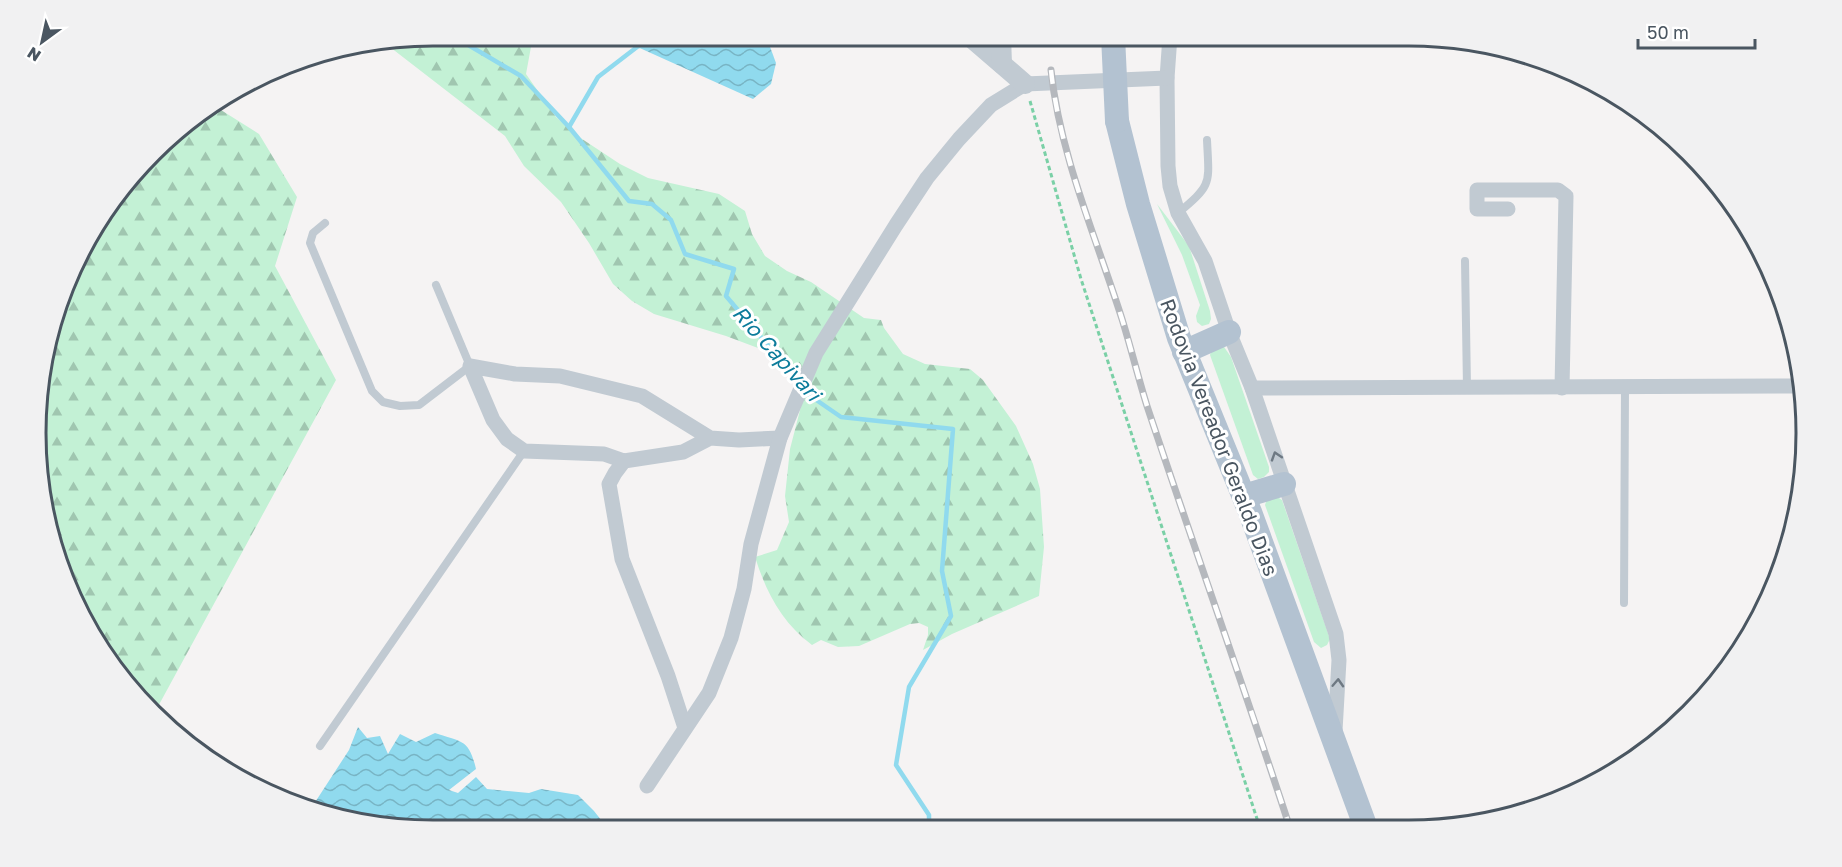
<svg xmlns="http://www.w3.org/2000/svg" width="1842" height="867" font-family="'Golos Text',sans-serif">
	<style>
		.grass { fill: #c3f1d5 }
		.forest { fill: url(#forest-firs) }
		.water { fill: url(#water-waves) }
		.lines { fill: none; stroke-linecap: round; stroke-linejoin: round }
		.stream { stroke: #90daee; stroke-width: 4.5 }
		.path { stroke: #7ad0a6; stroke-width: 3; stroke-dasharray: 4.5 3; stroke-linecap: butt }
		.service { stroke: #c1cad2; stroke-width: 8 }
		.minor { stroke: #c1cad2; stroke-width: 15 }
		.tertiary { stroke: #c1cad2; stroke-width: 20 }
		.primary { stroke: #b3c2d1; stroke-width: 24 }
		.rail-casing { stroke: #b5b8bd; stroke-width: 7 }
		.rail { stroke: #fff; stroke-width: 4.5; stroke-dasharray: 14; stroke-linecap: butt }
		.primary-bridge { stroke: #b3c2d1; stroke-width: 24 }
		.oneway { stroke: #6e7983 }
		.labels { text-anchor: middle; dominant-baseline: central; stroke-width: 6; stroke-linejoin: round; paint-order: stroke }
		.street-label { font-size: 20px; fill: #4a5661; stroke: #fff }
		.water-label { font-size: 21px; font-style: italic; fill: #0c7c9b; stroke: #fff }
		.rim { fill: none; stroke: #4a5661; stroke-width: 3 }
	</style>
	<defs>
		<pattern id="forest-firs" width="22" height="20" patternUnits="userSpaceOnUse" patternTransform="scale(1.5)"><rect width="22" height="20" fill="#c3f1d5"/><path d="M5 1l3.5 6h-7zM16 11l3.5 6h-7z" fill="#a0c6b0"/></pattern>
		<pattern id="water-waves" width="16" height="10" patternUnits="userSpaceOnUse" patternTransform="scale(1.5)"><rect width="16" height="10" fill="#90daee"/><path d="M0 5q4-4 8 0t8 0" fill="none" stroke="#78b4c4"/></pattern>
	</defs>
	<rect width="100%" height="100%" fill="#f5f3f3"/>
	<g class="grass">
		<path d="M1157 204 1189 246 1210 311 1211 319 1209 324 1202 326 1197 322 1196 316 1200 305 1182 255Z"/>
		<path d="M1222 344 1231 357 1269 467V472L1264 477 1258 479 1253 475 1210 355 1213 346Z"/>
		<path d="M1268 496H1276L1282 500 1330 639 1327 645 1321 648 1314 642 1265 505Z"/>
	</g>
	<g class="forest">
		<path d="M434 36H533L526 74 556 117 576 135 620 164 648 178 719 194 745 211 752 234 765 256 787 271 811 282 864 318 881 320 884 328 903 354 925 364 970 369 983 380 1016 426 1033 464 1040 489 1044 547 1039 596 952 634 923 650 928 635V627L919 623 910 624 859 646 838 647 821 640 812 645C782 623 766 592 755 557L777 550 789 522 785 496 790 449 807 383 803 370 774 354 726 336 654 314 632 301 613 284 589 243 561 202 524 166 505 136 386 44Z"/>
		<path d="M213 105 259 134 297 197 275 266 336 380 155 712 89 632 57 561 39 486 44 356 89 235 172 134Z"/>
	</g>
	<g class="water">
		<path d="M613 36H766L776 63 771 84 753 99Z"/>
		<path d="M358 727 367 738 380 736 388 754 400 734 416 742 435 733C462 742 469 739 476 769L449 790 458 793 476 777 487 789 529 793 541 789 578 795 594 811 609 830 433 831 356 823 310 810 349 750Z"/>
	</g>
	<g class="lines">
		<g class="stream">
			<path d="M453 36 521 76 569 127 629 201 652 204 671 220 685 254 734 269 726 296 800 383"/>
			<path d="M569 127 598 77 637 47 642 45"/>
			<path d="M805 390 809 395 841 417 953 429 942 571 951 616 909 687 896 765 929 815V829"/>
		</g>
		<path class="path" d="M1030 101 1081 279 1260 828"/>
		<g class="service">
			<path d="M1178 213C1213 184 1209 184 1207 140"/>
			<path d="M325 223 313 233 310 243 372 391 383 402 400 406 419 405 470 366 436 285"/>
			<path d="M1465 261 1467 388"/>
			<path d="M1624 603 1625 387"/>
			<path d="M320 746 524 451"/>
		</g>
		<g class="minor">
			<path d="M1170 36 1167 78 1168 166 1170 186 1178 213 1205 261 1229 332 1252 388 1336 634 1339 660 1335 731"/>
			<path d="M1508 209H1477V190H1558L1566 196 1562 388"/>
			<path d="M1252 388 1801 386"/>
			<path d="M710 438 642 396 560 376 515 374 470 366 493 420 507 439 524 451 604 454 624 461 683 452 710 438 739 440 780 438"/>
			<path d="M624 461 615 473 609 484 622 559 668 676 685 728"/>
			<path d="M647 786 709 693 731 638 744 589 751 544 780 438 816 353 896 225 927 178 959 139 991 105 1025 84 1167 78"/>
		</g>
		<g class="tertiary">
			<path d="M969 36 1025 84"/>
			<path d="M1001 36 1002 64"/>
		</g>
		<g class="primary">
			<path d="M1117 121 1138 204 1179 338 1250 512 1366 828"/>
			<path d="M1184 352 1229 332"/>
			<path d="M1244 496 1284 484"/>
		</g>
		<g class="rail-casing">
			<path id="rail" d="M1051 70C1060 156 1096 237 1122 319 1131 348 1138 377 1147 406 1194 547 1244 687 1290 828"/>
		</g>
		<use href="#rail" class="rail"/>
		<path class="primary-bridge" d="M1113 36 1117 121"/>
	</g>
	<defs><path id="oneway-chevron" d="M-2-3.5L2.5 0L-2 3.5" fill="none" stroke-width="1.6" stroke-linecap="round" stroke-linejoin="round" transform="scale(1.5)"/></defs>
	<g class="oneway">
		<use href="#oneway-chevron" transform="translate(1276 456) rotate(-108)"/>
		<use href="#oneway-chevron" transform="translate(1338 683) rotate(-87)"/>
	</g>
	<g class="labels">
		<g class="street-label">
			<text transform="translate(1220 437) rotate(69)">Rodovia Vereador Geraldo Dias</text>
		</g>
		<g class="water-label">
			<text transform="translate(777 353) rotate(48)">Rio Capivari</text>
		</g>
	</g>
	<path d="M0 0H1842V867H0ZM433 46H1409A387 387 0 0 1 1796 433V433A387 387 0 0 1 1409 820H433A387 387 0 0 1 46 433V433A387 387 0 0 1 433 46Z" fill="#f1f1f2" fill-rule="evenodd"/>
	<path class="rim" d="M433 46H1409A387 387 0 0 1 1796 433V433A387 387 0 0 1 1409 820H433A387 387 0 0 1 46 433V433A387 387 0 0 1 433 46Z"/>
	<g transform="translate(42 42) rotate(213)" stroke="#ffffff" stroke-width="4.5" paint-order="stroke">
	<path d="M0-4.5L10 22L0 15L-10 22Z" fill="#4a5661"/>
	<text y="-9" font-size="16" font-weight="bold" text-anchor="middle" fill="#4a5661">N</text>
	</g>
	<path d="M1638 39v9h117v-9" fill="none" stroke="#4a5661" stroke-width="3"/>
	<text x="1647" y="39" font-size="18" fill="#4a5661" stroke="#ffffff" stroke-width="4.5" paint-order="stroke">50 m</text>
</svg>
